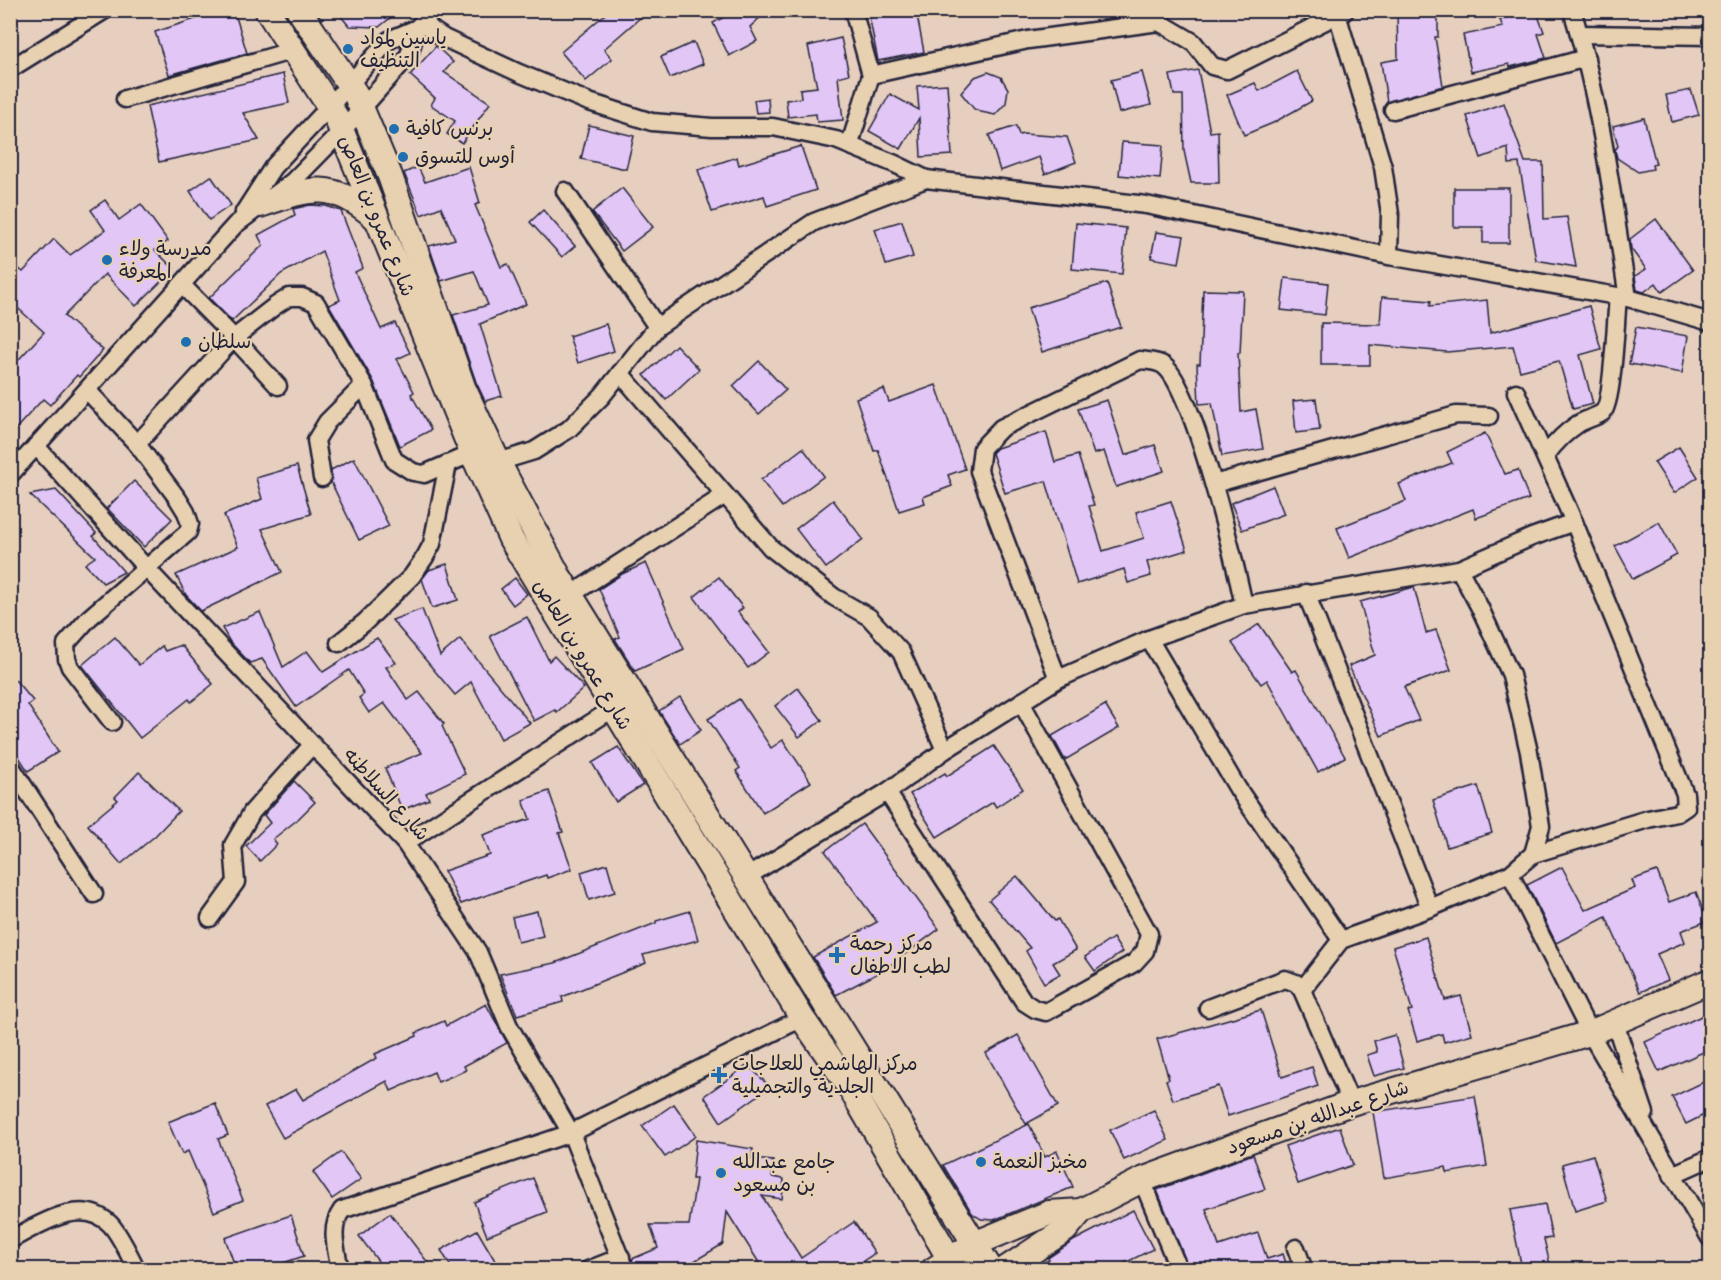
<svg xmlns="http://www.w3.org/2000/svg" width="1721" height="1280" font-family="Mynerve,'Playpen Sans Arabic',sans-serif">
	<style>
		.building { fill: #e1c6f6; stroke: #22223b; stroke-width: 1.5 }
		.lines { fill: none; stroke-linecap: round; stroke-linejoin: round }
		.street-casing { stroke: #22223b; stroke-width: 21 }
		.secondary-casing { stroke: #22223b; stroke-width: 28 }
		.street { stroke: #e8d1b1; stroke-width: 16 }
		.secondary { stroke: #e8d1b1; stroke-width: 24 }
		.poi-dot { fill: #1f6fb2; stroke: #e8d1b1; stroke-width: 2 }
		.labels { text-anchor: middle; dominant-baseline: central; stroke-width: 4.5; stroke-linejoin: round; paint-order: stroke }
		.poi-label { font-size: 20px; fill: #22223b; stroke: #e8d1b1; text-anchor: start }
		.street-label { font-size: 20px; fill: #22223b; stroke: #e8d1b1 }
	</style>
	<rect width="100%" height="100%" fill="#e7cfbf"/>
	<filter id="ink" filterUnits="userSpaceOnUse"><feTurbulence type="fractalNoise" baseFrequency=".0167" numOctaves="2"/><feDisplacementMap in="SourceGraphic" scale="12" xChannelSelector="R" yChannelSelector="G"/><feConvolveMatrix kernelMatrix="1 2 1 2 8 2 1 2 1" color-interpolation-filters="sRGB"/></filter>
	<g filter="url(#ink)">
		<g class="building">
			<path d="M223 10H234L247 53 169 75 155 32Z"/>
			<path d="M336 10H400L379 27 349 26Z"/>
			<path d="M610 10H649L604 49 612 59 586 81 561 52Z"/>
			<path d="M737 10H768L750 27 757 41 729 56 713 23Z"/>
			<path d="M868 10H916L924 52 878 61Z"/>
			<path d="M1397 10H1438V37H1435L1443 86 1387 102 1381 62 1398 59Z"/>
			<path d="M1527 10H1536L1544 32 1538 34 1546 58 1510 67 1509 64 1471 72 1463 35 1503 27 1500 20Z"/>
			<path d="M841 38 849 74 838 77 843 120 817 122 816 114 788 117 786 100 801 98 800 89 817 87 808 46Z"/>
			<path d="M694 42 703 64 670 78 661 57Z"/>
			<path d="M436 46 453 62 444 72 490 103 462 143 447 134 455 121 431 105 435 98 410 75Z"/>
			<path d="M1198 70 1210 132 1218 131 1219 183H1191L1184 151 1183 95H1174L1170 75Z"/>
			<path d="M1297 71 1312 101 1273 123 1244 135 1227 95 1255 83 1259 91Z"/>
			<path d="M988 72 1001 77 1008 89 1006 103 995 115 981 112 974 109 961 93 975 77Z"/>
			<path d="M1142 72 1151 105 1119 113 1111 80Z"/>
			<path d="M283 74 289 103 243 113 259 140 159 162 147 106Z"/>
			<path d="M947 84 952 155 921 157 919 118 901 149 869 131 890 94 919 110 917 86Z"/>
			<path d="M1691 90 1699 115 1672 122 1666 95Z"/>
			<path d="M768 98 769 112 756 113 754 100Z"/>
			<path d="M1504 103 1525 162H1543L1544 219 1567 217 1576 267 1536 260 1519 163 1509 164 1508 148 1481 158 1467 116Z"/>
			<path d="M1644 118 1656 164 1652 165 1653 169 1638 172 1617 158 1615 150 1618 146 1613 126Z"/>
			<path d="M589 125 634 136 626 169 581 159Z"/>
			<path d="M1016 126 1019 135 1023 134 1067 137 1076 162 1045 174 1039 157 1000 171 989 135Z"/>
			<path d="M1122 142 1163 145 1160 179 1119 175Z"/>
			<path d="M801 146 816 190 767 206 764 196 712 212 698 170 737 157 739 165Z"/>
			<path d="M418 167 425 182 469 167 480 203 475 205 501 267 508 264 526 304 480 324 502 396 485 401 476 382 453 315 488 305 474 271 441 281 429 246 455 239 441 207 421 215 404 173Z"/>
			<path d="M211 176 231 205 209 220 190 191Z"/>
			<path d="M622 188 653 227 622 251 592 212Z"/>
			<path d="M1454 188H1509V243H1483V227H1454Z"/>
			<path d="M105 200 119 220 141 204 168 241 155 250 174 269 136 306 105 274 64 316 103 350 79 377 77 375 50 405 43 399 10 435V369L44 332 10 301V276L18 268 23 272 54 239 70 255 105 230 91 210Z"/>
			<path d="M310 205 326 206 341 211 363 268 355 272 381 329 395 323 410 353 397 359 414 392 411 394 431 430 400 446 373 380 329 305 340 300 322 251 281 274 232 321 209 298 263 245 258 235 295 215 293 209Z"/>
			<path d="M543 210 575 246 562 257 530 222Z"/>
			<path d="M1656 219 1693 270 1662 292 1656 283 1644 292 1637 290 1635 276 1646 269 1631 249 1630 239Z"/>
			<path d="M902 221 913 257 886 265 875 229Z"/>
			<path d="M1076 223 1126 228 1122 274 1072 269Z"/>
			<path d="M1156 232 1184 236 1179 263 1151 258Z"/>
			<path d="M1285 278 1328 283 1325 315 1281 310Z"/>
			<path d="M1107 283 1121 327 1042 352 1028 308Z"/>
			<path d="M1203 290 1243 291 1240 353H1238L1241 412 1256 409 1263 449 1222 456 1212 403 1199 404 1197 364H1200Z"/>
			<path d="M1382 297 1431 301 1430 306 1487 300 1490 333 1589 306 1601 349 1580 355 1593 404 1573 409 1559 361 1520 371 1513 346 1447 352 1370 345V365H1321V323L1380 324Z"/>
			<path d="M606 324 614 351 578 363 569 336Z"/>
			<path d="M1636 327 1688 336 1682 373 1629 364Z"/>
			<path d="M676 345 699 369 666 400 644 375Z"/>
			<path d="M759 361 786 390 759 414 733 386Z"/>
			<path d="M936 385 965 469 948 475 952 486 923 497 925 503 899 511 878 450 874 451 856 398 884 389 889 402Z"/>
			<path d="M1316 399 1320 430 1296 433 1293 401Z"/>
			<path d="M1107 400 1125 455 1155 445 1164 471 1116 487 1104 451 1094 454 1078 409Z"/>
			<path d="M1046 432 1055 462 1078 455 1094 505 1089 506 1103 551 1144 538 1136 512 1171 501 1187 550 1147 562 1151 576 1128 583 1124 569 1077 584 1046 481 1005 493 992 453 997 448Z"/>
			<path d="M1485 433 1505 474 1518 470 1529 499 1476 518 1473 509 1349 558 1337 528 1406 501 1399 484 1452 463 1447 452Z"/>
			<path d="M1679 447 1698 477 1674 493 1654 462Z"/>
			<path d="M803 448 824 476 782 507 761 480Z"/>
			<path d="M354 458 389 526 359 540 331 482V470Z"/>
			<path d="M297 466 311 514 262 529 282 572 201 611 186 595 176 575 238 547 224 515 262 499 256 478Z"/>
			<path d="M134 481 172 519 144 547 107 508Z"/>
			<path d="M1273 486 1284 514 1242 530 1231 503Z"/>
			<path d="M56 490 96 533 93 536 124 572 103 583 85 564 95 557 30 495Z"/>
			<path d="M833 500 863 539 826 568 796 529Z"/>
			<path d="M1659 522 1677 555 1633 579 1615 546Z"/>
			<path d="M646 563 684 649 635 671 615 639 620 637 599 589 622 574Z"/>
			<path d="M447 564 458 600 432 608 422 579 429 570Z"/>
			<path d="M719 577 743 608 738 612 769 652 748 668 694 597Z"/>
			<path d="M515 578 527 594 513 605 501 589Z"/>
			<path d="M1414 587 1426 633 1436 630 1451 670 1404 687 1419 720 1381 736 1349 666 1375 655 1360 602Z"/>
			<path d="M422 609 440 656 460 639 530 723 501 739 471 682 455 695 392 620Z"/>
			<path d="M260 612 283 667 307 651 323 672 377 638 396 663 386 667 408 700 419 692 444 724 442 726 465 774 426 793 429 799 402 810 385 768 422 753 384 703 369 713 359 698 364 694 349 670 296 707 262 659 250 663 230 642 222 628Z"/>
			<path d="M527 617 549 661 554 656 584 688 557 712 555 710 534 721 490 636Z"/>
			<path d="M1259 624 1292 672 1296 670 1345 757 1318 772 1267 680 1261 684 1232 643Z"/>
			<path d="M115 637 139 665 162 646 165 651 181 645 213 684 191 702 189 699 140 738 82 665Z"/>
			<path d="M10 674 33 701 28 705 58 752 28 771 10 743Z"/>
			<path d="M798 688 822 720 799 737 775 706Z"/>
			<path d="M680 697 701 730 680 744 659 711Z"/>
			<path d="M739 699 771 748 783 740 811 782 763 813 736 771 740 768 708 719Z"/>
			<path d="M1105 705 1119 728 1065 760 1052 736Z"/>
			<path d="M994 746 1023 789 996 807 993 802 937 837 910 794 945 773 947 776Z"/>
			<path d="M618 747 643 785 616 802 592 763Z"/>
			<path d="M139 772 179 811 155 836 121 864 88 825 118 800 115 797Z"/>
			<path d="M294 781 315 802 297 820 273 839 277 844 260 861 246 846 270 823 264 815Z"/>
			<path d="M1478 786 1492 833 1447 847 1433 800Z"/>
			<path d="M549 791 563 832 559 833 572 869 547 878 546 875 461 904 444 871 490 855 483 835 530 819 523 800Z"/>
			<path d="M862 824 939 929 882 971 836 995 813 957 877 922 825 851Z"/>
			<path d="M607 864 615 892 589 900 581 872Z"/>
			<path d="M1562 867 1585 910 1635 888 1632 880 1657 871 1669 902 1696 892 1707 921 1681 931 1685 942 1657 954 1668 980 1640 992 1606 917 1556 943 1527 885Z"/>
			<path d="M1017 876 1055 921 1058 919 1076 950 1053 963 1060 974 1044 983 1026 951 1030 948 989 900Z"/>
			<path d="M537 911 543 936 518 942 512 917Z"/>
			<path d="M690 911 698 940 643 955 646 963 562 997 563 1002 517 1015 500 974 555 963 656 923V921Z"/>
			<path d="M1426 937 1445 1000 1461 996 1472 1034 1444 1042 1442 1034 1417 1041 1408 1011 1412 1010 1393 947Z"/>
			<path d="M1113 938 1122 952 1095 971 1085 957Z"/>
			<path d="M486 1004 507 1043 464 1066 466 1070 438 1082 434 1072 391 1091 387 1081 283 1138 265 1106 296 1089 303 1100 377 1058 375 1054 417 1036 416 1033 444 1021 446 1026Z"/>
			<path d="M1261 1010 1282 1077 1312 1067 1318 1086 1228 1116 1218 1086 1173 1100 1166 1080 1169 1079 1157 1039Z"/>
			<path d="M1710 1012V1049L1659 1072 1645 1042Z"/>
			<path d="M1018 1035 1058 1106 1026 1124 986 1053Z"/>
			<path d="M1395 1035 1404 1068 1374 1076 1367 1055 1377 1052 1374 1041Z"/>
			<path d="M748 1065 770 1087 721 1122 704 1096Z"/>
			<path d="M1710 1079V1112L1686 1124 1672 1097Z"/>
			<path d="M1475 1096 1487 1166 1447 1173 1446 1167 1384 1178 1373 1112Z"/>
			<path d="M215 1103 228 1135 218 1139 243 1200 214 1212 188 1151 182 1154 168 1122Z"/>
			<path d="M674 1104 696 1136 665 1157 642 1126Z"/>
			<path d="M1154 1110 1168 1140 1124 1160 1110 1130Z"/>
			<path d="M1029 1124 1045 1157 1057 1151 1073 1187 994 1220 981 1219 972 1213 943 1165Z"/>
			<path d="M1340 1127 1353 1165 1298 1184 1285 1146Z"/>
			<path d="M696 1140 753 1149 751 1159 773 1161 772 1177 784 1179 782 1199 762 1196 801 1258 854 1222 875 1253 851 1269H763L727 1212 723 1244 681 1269H635L632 1259 658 1248 650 1225H689L696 1179H692Z"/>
			<path d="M341 1152 361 1179 332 1199 313 1172Z"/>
			<path d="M1253 1154 1265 1189 1206 1209 1219 1246 1258 1233 1267 1259 1283 1254 1288 1269H1189L1157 1190Z"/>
			<path d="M1593 1155 1607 1201 1575 1211 1562 1164Z"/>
			<path d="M533 1178 547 1212 487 1236 474 1202Z"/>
			<path d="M1545 1204 1552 1238 1544 1239 1551 1269H1522L1510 1210Z"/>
			<path d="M1133 1210 1153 1249 1113 1269H1031L1049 1260 1048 1258 1075 1240Z"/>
			<path d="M390 1213 429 1264 422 1269H384L359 1236Z"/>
			<path d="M291 1215 304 1256 265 1269H236L225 1238Z"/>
			<path d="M477 1230 500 1269H452L441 1250Z"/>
		</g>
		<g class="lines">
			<g class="street-casing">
				<g id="street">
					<path d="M1154 10 1159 22 1193 42 1212 66 1227 70 1345 11"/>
					<path d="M1572 10C1601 103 1613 202 1628 298"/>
					<path d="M1337 14 1383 167 1390 214 1389 256"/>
					<path d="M423 21 432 30 444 38 519 73 589 102 652 122 712 127H773L836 140 895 164 926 179"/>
					<path d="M1579 34 1710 36"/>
					<path d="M10 69 105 10"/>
					<path d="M871 75 1028 40 1159 22"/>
					<path d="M125 99 294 50"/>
					<path d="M1393 110 1586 58"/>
					<path d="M850 144 871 75 853 10"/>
					<path d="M565 191 657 327"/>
					<path d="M244 212 273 167 330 106 389 40 417 28 434 10"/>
					<path d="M182 285 234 338 278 386"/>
					<path d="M620 373 771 548 834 597 869 617 901 652 945 750"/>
					<path d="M87 390 137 444 178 499 186 512 190 524 188 532 89 618 66 644 67 659 70 667 112 722"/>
					<path d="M137 444 234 338 275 306 289 297H302L316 303 364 385 394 460 413 472 424 474 473 453"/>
					<path d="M36 446 147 569 405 843 478 952 509 1026 571 1133 625 1270"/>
					<path d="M1545 456C1555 443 1564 433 1578 424 1584 420 1599 416 1603 412 1613 402 1616 315 1618 296"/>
					<path d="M498 462 534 451 569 429 602 396 657 327 814 222 926 179 1146 205 1389 256 1628 298 1710 322"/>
					<path d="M10 475 235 225 292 182 342 131 409 55 417 28"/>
					<path d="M322 478 316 440 327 422 364 385"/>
					<path d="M1214 484 1456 415 1489 416"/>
					<path d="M1459 569 1479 606 1511 675 1529 752 1541 826 1533 854 1510 874"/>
					<path d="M1306 593 1430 908"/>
					<path d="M572 594 725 495"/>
					<path d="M1149 639 1238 789 1341 940"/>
					<path d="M339 643 365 622 412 576 425 557 432 544 448 464"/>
					<path d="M1058 679 979 471 982 448 1001 428 1140 360C1146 361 1157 361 1163 365 1193 385 1235 564 1244 605"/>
					<path d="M10 765 94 894"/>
					<path d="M887 792 1024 1002 1035 1009 1046 1012 1134 963 1145 951 1149 934 1021 702"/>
					<path d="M405 843 614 708"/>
					<path d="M1533 854 1648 819 1677 813 1686 807 1685 794 1574 522"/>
					<path d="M748 876 887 792 945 750 1058 679 1149 639 1244 605 1459 569 1532 537 1574 522 1516 392"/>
					<path d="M210 918 236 882 233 845 252 812 312 745"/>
					<path d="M1302 990 1341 940 1430 908 1510 874 1590 1033 1710 1238"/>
					<path d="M1208 1008 1285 979 1296 983 1302 990 1351 1103"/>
					<path d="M1615 1023 1645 1113"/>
					<path d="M1672 1175 1710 1158"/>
					<path d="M1142 1180 1179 1270"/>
					<path d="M10 1240C39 1225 81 1196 110 1224 120 1234 130 1257 137 1270"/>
					<path d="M1296 1248 1304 1270"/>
					<path d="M340 1270C336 1248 329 1228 342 1210L571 1133 802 1018"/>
					<path d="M588 1270 621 1257"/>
				</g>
			</g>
			<g class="secondary-casing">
				<g id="secondary">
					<path d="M267 10 336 117 471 450 511 539 802 1018 849 1086 956 1270"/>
					<path d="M299 10 355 93 390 176 463 387 498 462 558 575 991 1270"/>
					<path d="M260 205C312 187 331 180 376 218"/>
					<path d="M933 1270 974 1244 1049 1213 1081 1211 1142 1180 1351 1103 1590 1033 1710 981"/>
					<path d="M1004 1270 1065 1230 1081 1211"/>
				</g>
			</g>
			<use href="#street" class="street"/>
			<use href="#secondary" class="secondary"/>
		</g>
	</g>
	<g class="poi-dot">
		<circle cx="348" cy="49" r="6"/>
		<circle cx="394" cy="129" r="6"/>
		<circle cx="403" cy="157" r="6"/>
		<circle cx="107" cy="260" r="6"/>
		<circle cx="186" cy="342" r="6"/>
		<path d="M834 946h6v6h6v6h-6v6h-6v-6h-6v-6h6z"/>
		<path d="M716 1066h6v6h6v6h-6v6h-6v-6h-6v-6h6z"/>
		<circle cx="981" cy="1162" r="6"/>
		<circle cx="721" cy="1173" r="6"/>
	</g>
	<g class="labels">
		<g class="poi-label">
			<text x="360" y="38">ياسين لمواد<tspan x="360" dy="23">التنظيف</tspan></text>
			<text x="406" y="129">برنس كافية</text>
			<text x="415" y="157">أوس للتسوق</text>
			<text x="119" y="249">مدرسة ولاء<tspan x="119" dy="23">المعرفة</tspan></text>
			<text x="198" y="342">سلطان</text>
			<text x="850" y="944">مركز رحمة<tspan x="850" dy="23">لطب الاطفال</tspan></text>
			<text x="732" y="1064">مركز الهاشمي للعلاجات<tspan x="732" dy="23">الجلدية والتجميلية</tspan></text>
			<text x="733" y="1162">جامع عبدالله<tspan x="733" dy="23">بن مسعود</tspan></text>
			<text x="993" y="1162">مخبز النعمة</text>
		</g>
		<g class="street-label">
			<text transform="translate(376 216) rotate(68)">شارع عمرو بن العاص</text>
			<text transform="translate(582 655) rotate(59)">شارع عمرو بن العاص</text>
			<text transform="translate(386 795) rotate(48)">شارع السلاطنه</text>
			<text transform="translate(1318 1118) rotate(-19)">شارع عبدالله بن مسعود</text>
		</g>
	</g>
	<rect width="1721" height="1280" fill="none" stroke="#e8d1b1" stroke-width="36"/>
	<rect x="18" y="18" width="1685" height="1244" fill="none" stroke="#22223b" stroke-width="2" filter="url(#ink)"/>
</svg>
